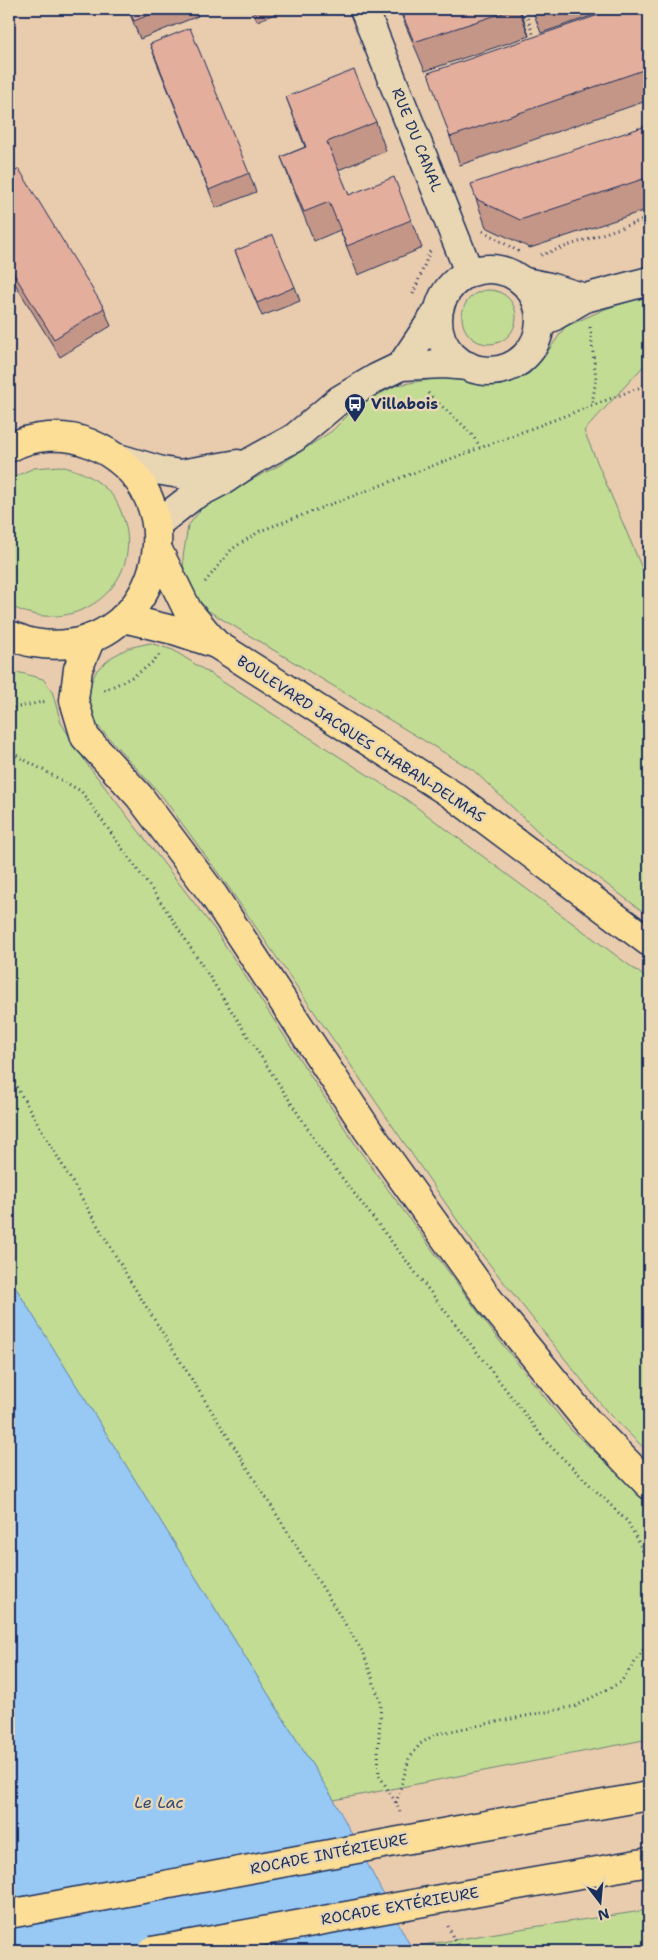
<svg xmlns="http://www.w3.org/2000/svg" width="658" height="1960" font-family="'Shantell Sans',sans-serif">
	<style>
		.green { fill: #c2dc93; stroke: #6e8678 }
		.water { fill: #97c9f4; stroke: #658bb8 }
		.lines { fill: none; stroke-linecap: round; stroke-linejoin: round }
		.minor-casing { stroke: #1b2f5e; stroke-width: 31 }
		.major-casing { stroke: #1b2f5e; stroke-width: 31 }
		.highway-casing { stroke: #1b2f5e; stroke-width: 31 }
		.path { stroke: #1b2f5e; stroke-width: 3; stroke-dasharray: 1 4; stroke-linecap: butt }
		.minor { stroke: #e9d6b3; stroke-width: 28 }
		.major { stroke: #fcde96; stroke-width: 28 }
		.highway { stroke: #fcde96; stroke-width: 28 }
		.highway-bridge-casing { stroke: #1b2f5e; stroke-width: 31; stroke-linecap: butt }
		.highway-bridge { stroke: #fcde96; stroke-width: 28 }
		.wall { fill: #c49687; stroke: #1b2f5e }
		.shaded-wall { fill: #a07a6e; stroke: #1b2f5e }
		.building { fill: #e4ae9d; stroke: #1b2f5e }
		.labels { text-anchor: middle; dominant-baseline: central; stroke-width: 5; stroke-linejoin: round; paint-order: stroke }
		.street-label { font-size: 15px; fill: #1b2f5e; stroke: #e9d6b3 }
		.poi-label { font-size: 15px; font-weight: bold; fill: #1b2f5e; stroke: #e9d6b3; text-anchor: start }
		.water-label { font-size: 16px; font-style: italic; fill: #2e4674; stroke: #e9d6b3 }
	</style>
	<rect width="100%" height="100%" fill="#e9cbad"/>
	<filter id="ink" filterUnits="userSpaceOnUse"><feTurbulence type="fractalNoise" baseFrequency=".02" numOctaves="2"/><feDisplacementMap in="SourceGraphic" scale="10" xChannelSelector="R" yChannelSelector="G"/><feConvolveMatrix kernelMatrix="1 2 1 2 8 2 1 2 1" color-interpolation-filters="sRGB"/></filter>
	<g filter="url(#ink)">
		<g class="green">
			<circle cx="489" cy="317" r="27"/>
			<path d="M649 295V360L584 431 649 585V916L545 838 473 770 207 610 185 584 183 557 188 526 205 504 280 465 332 431 358 405 397 385 439 378 463 379 491 385 513 381 530 373 542 360 565 327 605 309Z"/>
			<path d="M60 466C77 470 91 475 104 487 115 495 121 510 125 523 139 575 96 620 44 616 33 615 18 611 9 604V479L34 468Z"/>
			<path d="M150 643 173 650 407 800 649 980V1453L608 1413 475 1246 229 888 162 796 96 724 90 705 89 686 97 670 112 657 128 648Z"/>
			<path d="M9 672 21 673 43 679 52 691 61 723 87 764 215 930 359 1150 495 1335 570 1429 649 1502V1739L334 1800 9 1277Z"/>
			<path d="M649 1910V1951H413L412 1947 526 1928Z"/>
		</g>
		<path class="water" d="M9 1277 334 1800 413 1951H9Z"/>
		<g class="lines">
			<g class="minor-casing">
				<g id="minor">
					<path d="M364 9 469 272"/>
					<circle cx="489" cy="320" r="51"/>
					<path d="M525 282 549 287 585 298"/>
					<path d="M541 324 585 298 649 281"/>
					<path d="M401 366 438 311"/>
					<path d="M118 458 162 471 180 474 238 464"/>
					<path d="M157 524 193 496 224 480 252 461 294 438 339 400 376 378 401 366 444 364 468 366"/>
				</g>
			</g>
			<g class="major-casing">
				<g id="major">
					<path d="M9 448C32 435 65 433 89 443 210 493 156 664 34 643 25 642 17 637 9 635"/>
					<path d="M158 550 188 611 216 644"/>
					<path d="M123 618 177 631 216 644 454 796 649 942"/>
				</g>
			</g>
			<g class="highway-casing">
				<g id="highway">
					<path d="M91 638 78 669 74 700 85 737 139 796 214 896 367 1129 495 1308 587 1421 649 1485"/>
					<path d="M453 1831 649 1796"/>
					<path d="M501 1888 649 1862"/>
				</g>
			</g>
			<g class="path">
				<path d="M524 9 535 39"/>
				<path d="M638 129 649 125"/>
				<path d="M483 231 521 253"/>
				<path d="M541 255 649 218"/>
				<path d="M413 294 430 251"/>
				<path d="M590 327 596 378 592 405"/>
				<path d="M428 393C445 411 469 426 480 447"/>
				<path d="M205 582 232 549 260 531 649 384"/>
				<path d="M104 690C124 682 145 672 159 655"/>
				<path d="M9 709 47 701"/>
				<path d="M9 749 14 754 81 791 165 908 326 1157 548 1444 628 1522 649 1563"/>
				<path d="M9 1074 132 1284 364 1654 381 1704 378 1749 379 1775 396 1803"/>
				<path d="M400 1812 396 1803 409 1759 420 1744 436 1734 576 1706 621 1682 646 1646 649 1636"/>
				<path d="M448 1926 454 1940 462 1951"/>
			</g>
			<use href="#minor" class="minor"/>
			<use href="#major" class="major"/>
			<use href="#highway" class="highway"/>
			<g class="highway-bridge-casing">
				<g id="highway-bridge">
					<path d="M9 1914 453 1831"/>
					<path d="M152 1951 501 1888"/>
				</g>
			</g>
			<use href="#highway-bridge" class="highway-bridge"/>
		</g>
		<g class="wall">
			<path d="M128 9H196L198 16 140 39Z"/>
			<path d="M252 9H287L257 21Z"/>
			<path d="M399 9H520L529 36 425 71 405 24Z"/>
			<path d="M532 9H612L541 33Z"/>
			<path d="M649 9V100L460 165 450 137Z"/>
			<path d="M150 44 249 173 256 192 216 208 157 63Z"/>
			<path d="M286 97 376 122 386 151 338 170 349 195 411 220 422 248 358 275 340 230 314 241 292 186 281 157 305 147Z"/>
			<path d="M649 125V209L530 248 486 227 476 199Z"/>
			<path d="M9 175 104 308 111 326 60 357 9 274Z"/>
			<path d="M235 251 295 287 300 301 262 316Z"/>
		</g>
		<g class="shaded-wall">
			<path d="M519 9H520L529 36Z"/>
			<path d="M9 111 15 128 9 132Z"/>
		</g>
		<g class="building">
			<path d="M129 9H163L134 21Z"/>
			<path d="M400 9H515L414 42Z"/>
			<path d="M616 9H649V68L450 137 428 73Z"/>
			<path d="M190 28 249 173 209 190 150 44Z"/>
			<path d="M354 70 376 122 327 142 349 195 394 177 411 220 347 246 329 202 304 212 281 157 306 147 286 97Z"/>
			<path d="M649 125V177L520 220 476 199 471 184Z"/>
			<path d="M19 169 104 308 54 339 9 266V175Z"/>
			<path d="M273 235 295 287 257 303 235 251Z"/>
			<path d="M649 464V476L646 466Z"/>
		</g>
	</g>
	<defs>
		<g id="bus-pin" transform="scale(1.125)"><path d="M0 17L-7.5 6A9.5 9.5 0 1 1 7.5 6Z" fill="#1b2f5e" stroke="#e9d6b3"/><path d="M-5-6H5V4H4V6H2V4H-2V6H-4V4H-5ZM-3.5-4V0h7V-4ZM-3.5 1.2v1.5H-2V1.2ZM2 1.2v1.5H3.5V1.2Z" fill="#fff"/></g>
	</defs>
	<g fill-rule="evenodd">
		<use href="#bus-pin" x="355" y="404"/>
	</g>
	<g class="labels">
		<g class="street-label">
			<text transform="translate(417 140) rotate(68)">RUE DU CANAL</text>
			<text transform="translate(361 739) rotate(33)">BOULEVARD JACQUES CHABAN-DELMAS</text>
			<text transform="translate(329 1854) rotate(-11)">ROCADE INTÉRIEURE</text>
			<text transform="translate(400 1906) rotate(-10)">ROCADE EXTÉRIEURE</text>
		</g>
		<g class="poi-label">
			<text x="371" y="404">Villabois</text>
		</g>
		<g class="water-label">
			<text x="159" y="1802">Le Lac</text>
		</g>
	</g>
	<rect width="658" height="1960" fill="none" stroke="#e9d6b3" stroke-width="30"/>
	<rect x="15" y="15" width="628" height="1930" fill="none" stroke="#1b2f5e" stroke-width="2" filter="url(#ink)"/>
	<g transform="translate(600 1902) rotate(164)" stroke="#e9d6b3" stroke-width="4" paint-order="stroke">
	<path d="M0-4L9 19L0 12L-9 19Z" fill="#1b2f5e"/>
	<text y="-8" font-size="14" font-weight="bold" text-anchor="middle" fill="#1b2f5e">N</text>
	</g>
</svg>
